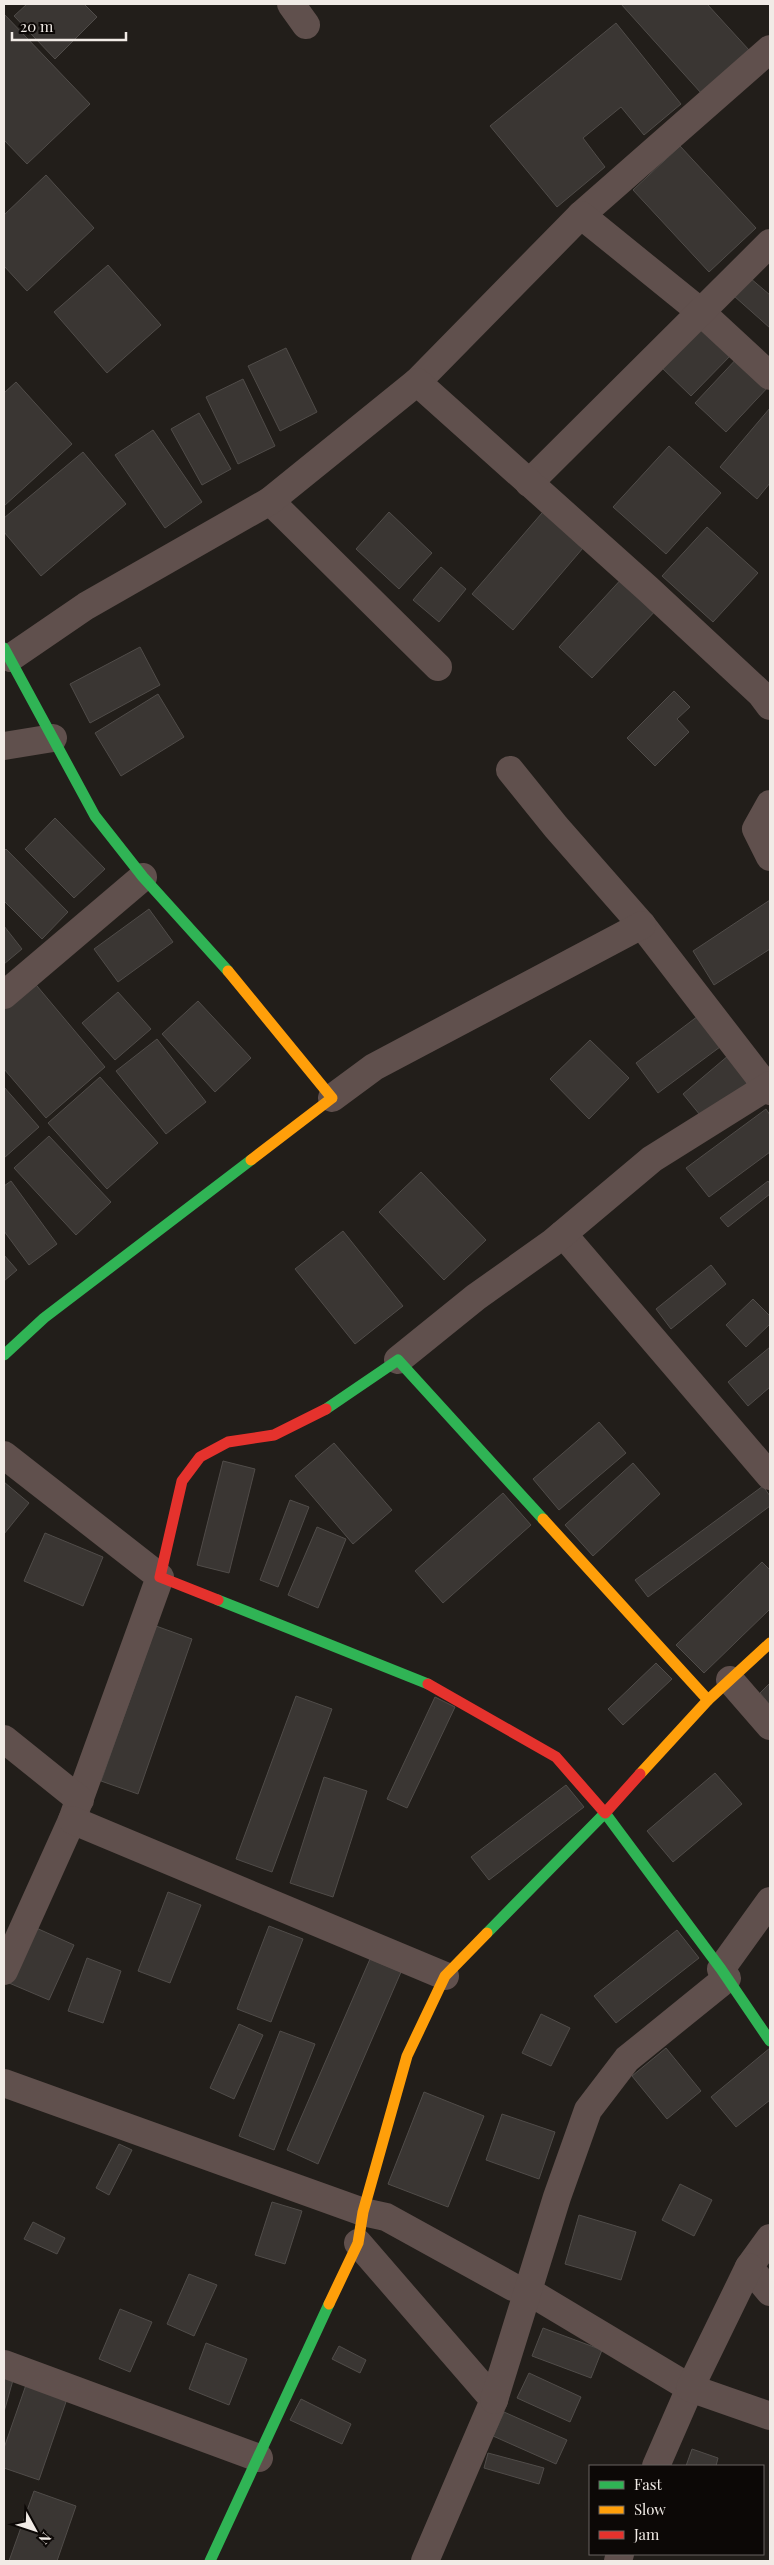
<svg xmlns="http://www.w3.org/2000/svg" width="774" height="2565" font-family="'Playfair Display',serif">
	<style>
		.building { fill: #3a3633; stroke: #504c49 }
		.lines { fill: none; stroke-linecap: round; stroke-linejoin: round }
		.street { stroke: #60504d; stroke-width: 28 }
		.fast { stroke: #30b455; stroke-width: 11 }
		.slow { stroke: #ff9f0a; stroke-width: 11 }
		.jam { stroke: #e5322d; stroke-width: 11 }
	</style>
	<rect width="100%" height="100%" fill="#221e1a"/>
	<g class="building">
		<path d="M27 4H84L97 17 55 59 14 16Z"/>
		<path d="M621 4H707L749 50 701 93Z"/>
		<path d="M4 14 90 104 27 164 4 140Z"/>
		<path d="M616 23 681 104 644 135 621 107 583 138 605 167 557 207 490 126Z"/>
		<path d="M680 146 756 228 709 272 633 190Z"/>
		<path d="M46 175 94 228 27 291 4 266V215Z"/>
		<path d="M108 265 161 325 107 373 54 312Z"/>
		<path d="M750 278 770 295V328L734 296Z"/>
		<path d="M700 323 732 354 691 396 659 365Z"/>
		<path d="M286 348 317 412 280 431 248 366Z"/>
		<path d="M740 355 770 385 726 432 695 403Z"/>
		<path d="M243 379 275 446 238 464 206 397Z"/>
		<path d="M16 382 72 444 4 506V393Z"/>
		<path d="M770 408V483L757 499 720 467Z"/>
		<path d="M199 413 231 469 202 485 171 429Z"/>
		<path d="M153 430 202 502 165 528 115 455Z"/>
		<path d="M669 446 721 493 666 554 613 507Z"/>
		<path d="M83 452 126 504 41 576 4 532V518Z"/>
		<path d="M548 506 589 541 513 630 472 594Z"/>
		<path d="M389 512 432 553 399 589 356 549Z"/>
		<path d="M707 527 758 573 713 622 662 576Z"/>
		<path d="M441 567 466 589 439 622 413 600Z"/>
		<path d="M625 575 659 607 592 678 559 647Z"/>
		<path d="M140 647 160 685 90 723 70 684Z"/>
		<path d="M674 691 690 707 677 719 689 732 655 766 627 738Z"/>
		<path d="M158 694 184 737 121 776 95 733Z"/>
		<path d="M55 818 105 869 74 898 25 849Z"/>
		<path d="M6 849 68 912 42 939 4 901V851Z"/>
		<path d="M770 900V949L714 985 693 951Z"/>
		<path d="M149 909 173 942 118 982 94 949Z"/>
		<path d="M4 926 22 949 4 964Z"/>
		<path d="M32 980 105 1067 46 1118 4 1069V1004Z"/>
		<path d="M118 992 151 1029 115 1060 82 1023Z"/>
		<path d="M198 1001 251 1058 215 1092 162 1034Z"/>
		<path d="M702 1013 724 1044 658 1093 636 1063Z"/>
		<path d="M157 1039 206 1102 166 1134 116 1071Z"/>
		<path d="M590 1040 629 1078 589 1119 550 1079Z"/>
		<path d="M729 1055 751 1080 704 1120 683 1094Z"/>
		<path d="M100 1077 158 1143 107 1189 48 1123Z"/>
		<path d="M4 1087 39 1127 4 1158Z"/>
		<path d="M766 1109 770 1115V1152L709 1197 686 1168Z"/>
		<path d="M49 1136 111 1202 76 1235 14 1168Z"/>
		<path d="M421 1172 486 1240 444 1280 379 1212Z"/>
		<path d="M11 1181 57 1244 29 1265 4 1231V1186Z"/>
		<path d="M768 1181 770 1184V1194L728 1227 720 1218Z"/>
		<path d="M343 1231 403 1306 355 1344 295 1269Z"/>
		<path d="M4 1255 17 1270 4 1281Z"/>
		<path d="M711 1265 726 1284 671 1329 656 1309Z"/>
		<path d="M753 1299 770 1316V1324L746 1347 726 1325Z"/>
		<path d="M770 1347V1387L748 1406 728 1382Z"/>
		<path d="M599 1422 626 1453 559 1510 533 1479Z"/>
		<path d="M334 1443 392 1510 353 1544 295 1476Z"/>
		<path d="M223 1461 255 1469 229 1573 197 1565Z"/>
		<path d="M633 1463 660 1494 593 1556 565 1525Z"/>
		<path d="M4 1482 29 1503 4 1534Z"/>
		<path d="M763 1486 770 1496V1506L648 1597 635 1580Z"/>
		<path d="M503 1493 531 1525 443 1603 415 1571Z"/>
		<path d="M290 1500 309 1507 278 1587 260 1580Z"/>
		<path d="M317 1527 346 1539 318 1608 288 1595Z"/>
		<path d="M45 1533 103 1557 83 1606 24 1581Z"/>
		<path d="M762 1562 770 1570V1609L704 1673 676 1645Z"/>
		<path d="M156 1626 192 1639 138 1794 101 1781Z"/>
		<path d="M656 1663 672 1679 623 1725 608 1709Z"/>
		<path d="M770 1683V1705L760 1693Z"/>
		<path d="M296 1696 332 1709 272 1872 236 1859Z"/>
		<path d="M435 1697 455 1707 407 1808 387 1799Z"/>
		<path d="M715 1773 742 1804 673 1862 647 1831Z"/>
		<path d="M324 1777 367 1791 333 1897 290 1883Z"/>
		<path d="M566 1785 584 1807 489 1880 471 1857Z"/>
		<path d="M168 1892 201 1905 170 1983 138 1971Z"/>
		<path d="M269 1926 303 1939 271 2022 237 2009Z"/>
		<path d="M34 1927 74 1945 49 2000 9 1983Z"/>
		<path d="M677 1930 699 1958 616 2023 594 1996Z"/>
		<path d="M87 1958 121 1971 103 2023 68 2011Z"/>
		<path d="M370 1959 401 1972 318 2164 287 2150Z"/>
		<path d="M541 2014 570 2028 551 2066 522 2053Z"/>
		<path d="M239 2024 263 2035 234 2099 210 2088Z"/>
		<path d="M280 2031 315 2044 274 2150 239 2136Z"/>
		<path d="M666 2048 701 2091 667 2119 632 2076Z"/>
		<path d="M770 2048V2100L736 2127 711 2097Z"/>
		<path d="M424 2092 484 2116 448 2207 388 2184Z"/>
		<path d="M502 2114 555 2132 539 2179 486 2160Z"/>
		<path d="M119 2144 132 2150 109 2195 96 2188Z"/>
		<path d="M680 2184 712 2200 694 2236 662 2220Z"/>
		<path d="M272 2202 302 2211 285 2264 255 2255Z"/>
		<path d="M579 2215 636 2232 621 2280 565 2264Z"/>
		<path d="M33 2222 65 2238 57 2254 24 2239Z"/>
		<path d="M189 2274 217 2285 194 2336 167 2324Z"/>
		<path d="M120 2309 152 2322 130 2372 99 2359Z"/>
		<path d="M543 2328 602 2350 591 2378 532 2356Z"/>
		<path d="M206 2343 247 2359 229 2405 189 2389Z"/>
		<path d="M339 2346 366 2360 360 2373 332 2359Z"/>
		<path d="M529 2373 581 2397 570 2422 517 2398Z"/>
		<path d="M4 2377 13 2380 4 2412Z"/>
		<path d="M27 2382 68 2396 39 2480 4 2468V2448Z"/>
		<path d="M301 2399 351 2424 342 2444 290 2420Z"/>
		<path d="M504 2412 567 2440 556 2464 493 2436Z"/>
		<path d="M692 2449 718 2458 716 2466H686Z"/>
		<path d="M488 2453 544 2468 539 2484 484 2468Z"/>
		<path d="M34 2491 76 2506 57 2561H9Z"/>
	</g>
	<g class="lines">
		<g class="street">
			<path d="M291 4 306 25"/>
			<path d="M581 215 770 49"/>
			<path d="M417 382 581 215 702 313 770 376"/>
			<path d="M529 483 770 243"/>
			<path d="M270 501 438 667"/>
			<path d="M10 658 86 606 270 501 417 382 648 589 761 694 770 706"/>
			<path d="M4 746 53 738"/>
			<path d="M510 770 556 827 642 925 770 1091"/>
			<path d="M770 804 756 829 770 857"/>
			<path d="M4 995 143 877"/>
			<path d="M332 1098 374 1067 642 925"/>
			<path d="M563 1234 770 1476"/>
			<path d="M398 1360 476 1297 552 1243 652 1159 770 1085"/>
			<path d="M4 1455 160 1577 72 1820 4 1971"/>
			<path d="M730 1680 770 1726"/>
			<path d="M4 1739 80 1800"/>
			<path d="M72 1820 445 1976"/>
			<path d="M721 1969 770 1901"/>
			<path d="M4 2083 363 2212 386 2217 513 2287 528 2291 690 2388 656 2466"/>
			<path d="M770 2238 749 2267 770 2292"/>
			<path d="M358 2243 494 2400 425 2561"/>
			<path d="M749 2267 690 2388 770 2416"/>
			<path d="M4 2364 259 2458"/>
			<path d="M494 2400 557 2197 588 2110 627 2059 727 1978"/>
			<path d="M618 2561 620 2554"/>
		</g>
		<g class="fast">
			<path d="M4 648 95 816 143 877 228 971"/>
			<path d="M4 1355 44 1318 251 1160"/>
			<path d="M326 1409 398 1360 543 1519"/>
			<path d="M218 1600 428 1684"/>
			<path d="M487 1933 605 1813 721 1969 770 2041"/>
			<path d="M210 2561 329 2304"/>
		</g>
		<g class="slow">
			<path d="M228 971 332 1098 251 1160"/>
			<path d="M543 1519 708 1700"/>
			<path d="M640 1774 708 1700 770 1643"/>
			<path d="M329 2304 358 2243 363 2212 407 2056 445 1976 487 1933"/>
		</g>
		<g class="jam">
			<path d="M218 1600 160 1577 182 1481 200 1457 228 1442 274 1435 326 1409"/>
			<path d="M428 1684 556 1757 605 1813 640 1774"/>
		</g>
	</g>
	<rect width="774" height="2565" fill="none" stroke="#f1ebe6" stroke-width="10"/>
	<rect x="589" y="2465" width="175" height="90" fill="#0c0806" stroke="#686360"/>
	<rect x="599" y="2481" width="25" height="8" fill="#30b455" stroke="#686360"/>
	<text x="634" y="2490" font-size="15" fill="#f1ebe6">Fast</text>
	<rect x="599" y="2506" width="25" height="8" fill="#ff9f0a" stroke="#686360"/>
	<text x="634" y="2515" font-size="15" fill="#f1ebe6">Slow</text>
	<rect x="599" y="2531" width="25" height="8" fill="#e5322d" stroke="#686360"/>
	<text x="634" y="2540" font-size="15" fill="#f1ebe6">Jam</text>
	<g transform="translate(35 2530) rotate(130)" stroke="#0c0806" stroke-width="4" paint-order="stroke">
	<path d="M0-4L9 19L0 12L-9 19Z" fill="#f1ebe6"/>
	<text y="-8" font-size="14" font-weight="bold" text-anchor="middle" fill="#f1ebe6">N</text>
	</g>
	<path d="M12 32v8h114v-8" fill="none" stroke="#f1ebe6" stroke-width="2.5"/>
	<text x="20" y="32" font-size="15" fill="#f1ebe6" stroke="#0c0806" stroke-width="4" paint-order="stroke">20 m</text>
</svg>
